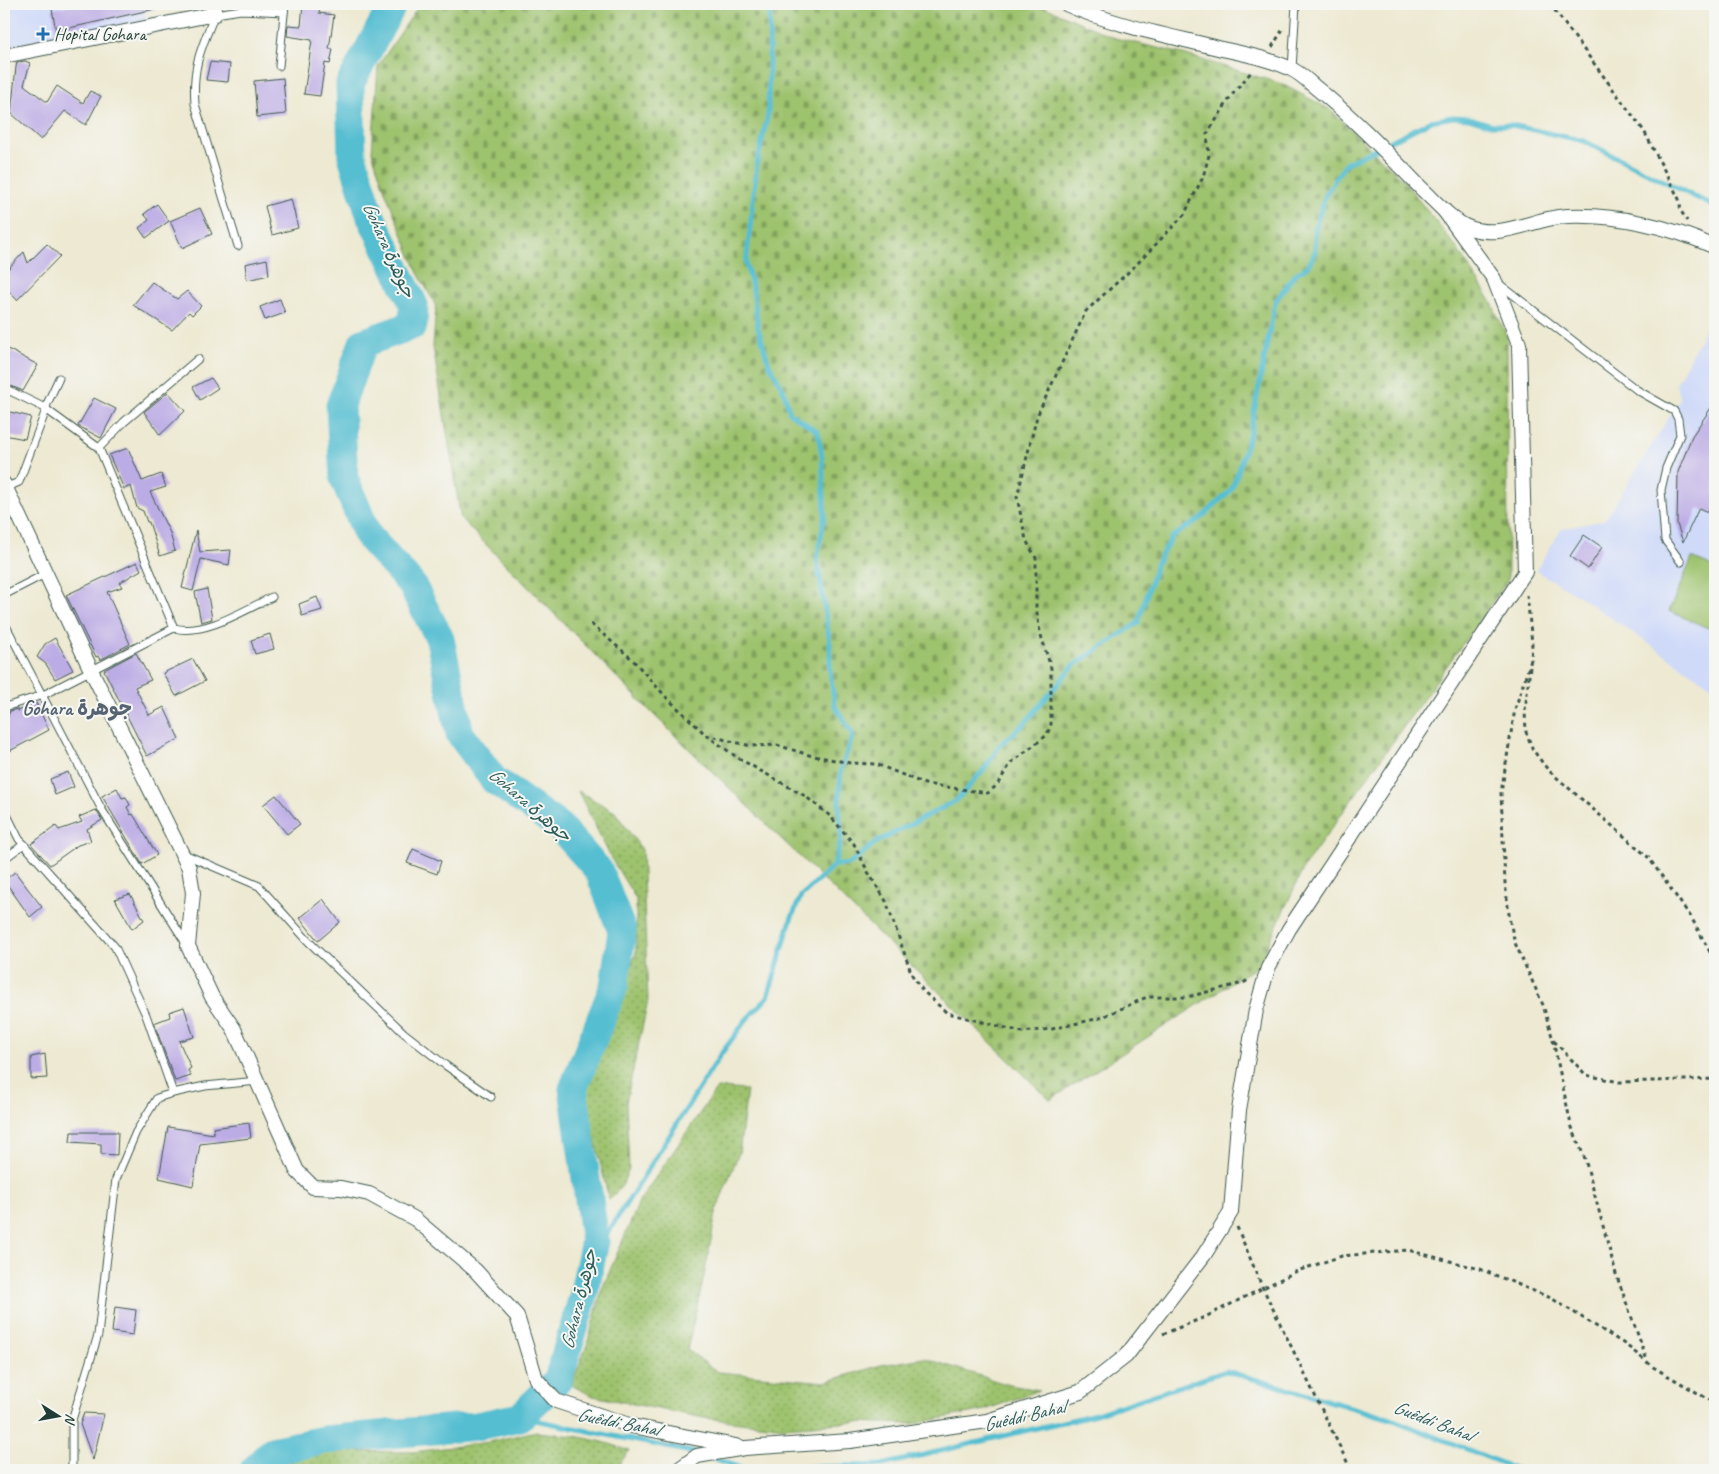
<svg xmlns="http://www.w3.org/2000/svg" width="1719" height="1474" font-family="Caveat,'Playpen Sans Arabic',sans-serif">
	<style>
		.built { fill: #cfdaf9 }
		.grass { fill: url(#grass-dots); stroke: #5e8051 }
		.cemetery { fill: url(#cemetery-stones); stroke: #5e8051 }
		.garden { fill: #9ec36e; stroke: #5e8051 }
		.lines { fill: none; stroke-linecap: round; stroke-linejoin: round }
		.stream { stroke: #55bed1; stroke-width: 5 }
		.river { stroke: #55bed1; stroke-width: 29 }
		.building { fill: #bcace5 }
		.service-casing { stroke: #3e574c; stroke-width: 9 }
		.minor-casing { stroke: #3e574c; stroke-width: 16 }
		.path { stroke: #3e574c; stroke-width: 3; stroke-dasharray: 4 4; stroke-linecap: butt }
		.service { stroke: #fff; stroke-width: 7 }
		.minor { stroke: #fff; stroke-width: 14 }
		.poi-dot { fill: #1f6fb2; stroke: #f6f6f2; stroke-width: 2 }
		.labels { text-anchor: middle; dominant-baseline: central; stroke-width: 4; stroke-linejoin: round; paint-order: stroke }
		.poi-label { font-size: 18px; fill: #1f3d34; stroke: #f6f6f2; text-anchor: start }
		.water-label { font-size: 19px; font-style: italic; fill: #2c5d5b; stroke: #f6f6f2 }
		.quarter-label { font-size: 20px; font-weight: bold; fill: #566472; stroke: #f6f6f2 }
	</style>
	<defs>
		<pattern id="grass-dots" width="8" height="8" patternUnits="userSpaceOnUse" patternTransform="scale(1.25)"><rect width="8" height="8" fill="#9ec36e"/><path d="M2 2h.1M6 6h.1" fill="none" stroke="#80a05b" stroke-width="1.8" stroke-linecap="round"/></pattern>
		<pattern id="cemetery-stones" width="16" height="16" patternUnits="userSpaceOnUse" patternTransform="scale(1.25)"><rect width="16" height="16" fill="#9ec36e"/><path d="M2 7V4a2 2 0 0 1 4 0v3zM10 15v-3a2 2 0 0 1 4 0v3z" fill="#80a05b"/></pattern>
	</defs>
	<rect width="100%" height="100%" fill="#f6f6f2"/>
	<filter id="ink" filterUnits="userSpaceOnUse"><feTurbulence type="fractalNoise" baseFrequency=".02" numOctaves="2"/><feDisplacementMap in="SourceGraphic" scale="10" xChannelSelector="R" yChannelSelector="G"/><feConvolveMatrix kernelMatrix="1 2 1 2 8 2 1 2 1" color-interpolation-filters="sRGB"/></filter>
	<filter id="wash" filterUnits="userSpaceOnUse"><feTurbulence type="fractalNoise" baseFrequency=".0096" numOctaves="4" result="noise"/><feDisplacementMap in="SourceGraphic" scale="20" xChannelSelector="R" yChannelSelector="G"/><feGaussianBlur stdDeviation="1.12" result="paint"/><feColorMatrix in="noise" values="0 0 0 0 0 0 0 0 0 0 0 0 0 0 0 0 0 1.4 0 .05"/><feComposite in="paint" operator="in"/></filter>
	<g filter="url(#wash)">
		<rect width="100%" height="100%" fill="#ede9d2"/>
		<g class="built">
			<path d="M4 4H143L146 21 11 48Z"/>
			<path d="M1715 311V689L1576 594 1536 571 1561 529 1605 520 1680 400 1676 384Z"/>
		</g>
		<g class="grass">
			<path d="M578 791 615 812 642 850 648 1001 626 1102 629 1168 622 1186 609 1200 583 1089 636 953V899L612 860Z"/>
			<path d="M717 1088 747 1090 739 1153 717 1208 704 1277 687 1350 718 1372 825 1382 881 1365 924 1358 1009 1385 1040 1390 985 1410 911 1424 855 1422 784 1427 704 1418 593 1396 571 1385 587 1345 602 1289 640 1200Z"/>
			<path d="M532 1432C566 1434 598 1438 629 1451L615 1470H273L281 1463 336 1451 414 1452 489 1442Z"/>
		</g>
		<path class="cemetery" d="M420 4H1038L1115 38 1183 54 1282 84 1331 110 1402 179 1456 247 1491 301 1507 337 1508 580 1304 867 1258 966 1050 1100 653 714 461 519 433 347 436 306 418 273 385 191 372 152 378 66Z"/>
		<path class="garden" d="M1692 558 1715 568V631L1669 611Z"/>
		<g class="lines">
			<g class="stream">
				<path d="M834 865 850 864 875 843 957 800 986 767 1000 745 1023 725 1074 665 1138 623 1157 562 1172 537 1200 519 1231 490 1237 475 1250 433 1275 302 1294 275 1308 266 1315 252V229L1325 196 1345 164 1431 121 1453 117 1469 118 1492 125H1511L1584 141 1715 207"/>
				<path d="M590 1261 721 1054 746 1020 768 997 791 919 801 896 834 865 841 839 839 800 841 770 853 735 835 706 830 672V644L817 559 825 514 822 457 818 432 790 413 783 389 769 364 758 328 753 290 746 264 757 163 768 114 770 4"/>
				<path d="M520 1417 696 1453"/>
				<path d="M713 1458 744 1469 882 1465 1096 1414 1226 1371 1391 1419 1519 1470"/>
			</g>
			<path class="river" d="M254 1470 272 1451 324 1440 477 1426 520 1417 558 1380 583 1297 595 1241 573 1089 614 986 622 931 599 871 560 827 494 780 460 734 440 639 412 585 368 536 344 478 340 406 363 343 413 325 414 305 371 217 352 156 350 84 393 4"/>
		</g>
		<g id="blocks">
			<g class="building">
				<path d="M79 4H158L159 8 56 31 52 9Z"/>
				<path d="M303 4H320L319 13 334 15 329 49H333L330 64 325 63 320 96 304 94 312 40 287 36 288 25 301 26Z"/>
				<path d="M25 61 30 63 24 85 47 102 57 86 83 103 90 91 101 96 86 125 65 111 41 140 11 113 16 67 17 62Z"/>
				<path d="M210 62 230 64 228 82 206 80Z"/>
				<path d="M283 78 286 114 257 117 254 81Z"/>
				<path d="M291 199 298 228 272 235 265 206Z"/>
				<path d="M157 204 169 221 146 238 139 228 149 220 144 214Z"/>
				<path d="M200 208 212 234 182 248 170 221Z"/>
				<path d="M47 244 60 256 17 300 4 286V273L24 252 28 263Z"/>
				<path d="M267 259 269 275 247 280 245 264Z"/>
				<path d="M152 282 177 299 187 291 201 306 192 315 189 312 172 330 133 305Z"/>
				<path d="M280 299 285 313 265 320 260 307Z"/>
				<path d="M4 347 38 365 23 391 4 383Z"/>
				<path d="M211 378 218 388 200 400 193 387Z"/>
				<path d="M168 392 185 411 160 435 144 412Z"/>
				<path d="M94 398 116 409 101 438 78 426Z"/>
				<path d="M1715 402V516L1699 508 1683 542 1677 524 1678 472 1692 436Z"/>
				<path d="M6 411 31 417 25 439 4 435Z"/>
				<path d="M128 448 142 481 161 474 166 487 150 492 170 533 175 551 160 556 149 522H147L143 511 137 508 131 486 124 489 109 455Z"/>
				<path d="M196 530 200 552 231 550 229 565 201 559 193 591 182 588Z"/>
				<path d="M1584 535 1602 547 1588 569 1570 556Z"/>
				<path d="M137 562 141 570 119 583 122 587 107 592 130 644 100 660 98 656 96 657 66 595Z"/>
				<path d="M207 589 212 619 201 622 195 592Z"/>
				<path d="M317 597 322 610 302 616 299 604Z"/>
				<path d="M270 634 274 649 255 654 251 640Z"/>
				<path d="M55 638 73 670 55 679 46 664 37 657 45 644Z"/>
				<path d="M136 653 151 680 135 687 149 715 164 707 179 739 147 756 104 670Z"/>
				<path d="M193 659 205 681 176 696 163 673Z"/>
				<path d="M36 703 49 730 4 754V717L8 716 10 711 17 709V711Z"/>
				<path d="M68 772 74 787 55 795 50 779Z"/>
				<path d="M117 788 122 798 126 797 130 805 127 807 131 815 133 814 157 855 142 864 102 796Z"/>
				<path d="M276 795 300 824 287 834 263 805Z"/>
				<path d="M96 810 102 820 87 829 91 841 78 845 50 865 31 844 56 826 59 830 82 822 79 817Z"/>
				<path d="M413 849 441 861 437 874 407 863Z"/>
				<path d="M15 872 42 907 30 917 4 880Z"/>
				<path d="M130 894 144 920 132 929 115 899Z"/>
				<path d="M323 899 340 922 318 941 300 918Z"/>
				<path d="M184 1007 194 1037 179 1041 191 1068 188 1070 191 1076 175 1081 154 1023 170 1017 169 1012Z"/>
				<path d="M45 1054 47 1078 31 1079V1057Z"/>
				<path d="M249 1123 251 1138 200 1144 193 1186 159 1178 168 1127 214 1134 213 1128Z"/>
				<path d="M71 1132H118L117 1155 101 1154V1144L70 1142Z"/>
				<path d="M115 1307 136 1310 133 1335 112 1332Z"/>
				<path d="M84 1413 104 1414 93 1460 80 1424Z"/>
			</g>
		</g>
	</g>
	<g filter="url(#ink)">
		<use href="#blocks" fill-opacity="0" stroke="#3e574c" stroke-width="1"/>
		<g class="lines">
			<g class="service-casing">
				<g id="service">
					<path d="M279 66 285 4"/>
					<path d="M1292 69 1296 4"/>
					<path d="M238 246 195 104C192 66 201 49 215 14L241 10 284 12"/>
					<path d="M1498 283 1637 390 1674 411 1678 419 1680 435 1666 468 1661 490 1665 540 1681 562"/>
					<path d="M4 388 43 407 99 448 174 628C204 636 245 610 272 597"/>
					<path d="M99 448 124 422 198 359"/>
					<path d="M5 488 19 482 46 410 47 404 59 378"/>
					<path d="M4 595 45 574"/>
					<path d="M4 622 102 810 187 945"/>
					<path d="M4 712 5 707 43 695 174 628"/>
					<path d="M4 809 19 839 115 947 146 1015 173 1093 205 1086 258 1081"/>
					<path d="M184 854 259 886 308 941 404 1033 445 1065 491 1097"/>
					<path d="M4 859 24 844"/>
					<path d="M72 1470V1420L98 1335 116 1179 136 1132 157 1098 173 1093"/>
				</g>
			</g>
			<g class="minor-casing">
				<g id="minor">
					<path d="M1066 4C1115 26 1171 36 1222 49 1245 54 1270 59 1291 69 1300 73 1308 81 1315 87 1354 118 1388 154 1422 189 1435 201 1449 218 1465 226 1500 242 1534 217 1568 216 1617 214 1671 227 1715 247"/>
					<path d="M4 56 215 14 213 4"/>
					<path d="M4 484 91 670 189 868 193 893 188 946 212 997 234 1029 297 1171 313 1187 341 1188 369 1194 415 1219 475 1270 517 1316 536 1379 556 1401 632 1426 736 1446"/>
					<path d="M678 1470 697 1456 745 1448 850 1441 987 1421 1080 1392 1126 1356 1204 1255 1231 1212 1239 1110 1256 1010 1268 968 1289 929 1525 572 1519 344 1494 279 1443 209"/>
				</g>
			</g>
			<g class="path">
				<path d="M1550 4 1644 131 1679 199 1681 211 1687 221"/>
				<path d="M1272 47 1283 29"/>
				<path d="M1527 595 1532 643 1531 660"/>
				<path d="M591 624 632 659 666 697 706 735 738 758 805 796 830 816 854 844 868 872 886 901 912 975 923 991 947 1013 1022 1032 1052 1029 1100 1018 1147 997H1187L1243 983 1250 979"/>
				<path d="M1531 660 1515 709 1501 793 1505 883 1510 922 1515 943 1543 1005 1553 1040 1571 1125 1585 1159 1616 1274 1648 1363"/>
				<path d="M1530 667 1525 711 1526 732 1533 750 1548 770 1648 857 1691 917 1710 952 1715 955"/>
				<path d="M706 735 751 746 777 745 809 755 850 763 876 764 925 784 988 793 997 785 1011 763 1047 735 1051 724V668L1040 632 1036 607V558L1026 540 1017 497 1037 416 1086 311 1136 265 1184 215 1203 177 1209 155 1207 134 1232 95 1252 71"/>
				<path d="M1554 1041 1586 1075 1619 1082 1715 1079"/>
				<path d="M1237 1227 1261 1284 1351 1470"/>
				<path d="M1163 1334 1205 1317 1297 1271 1342 1256 1408 1250 1480 1269 1551 1298 1626 1345 1653 1367 1715 1403"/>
			</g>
			<use href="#service" class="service"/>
			<use href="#minor" class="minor"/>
		</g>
	</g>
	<path class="poi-dot" d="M40.5 26.5h5v5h5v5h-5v5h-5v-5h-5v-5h5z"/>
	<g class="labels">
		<g class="poi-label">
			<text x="54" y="34">Hopital Gohara</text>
		</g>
		<g class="water-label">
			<text transform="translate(389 250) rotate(66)">Gohara جوهرة</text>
			<text transform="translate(530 805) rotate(41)">Gohara جوهرة</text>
			<text transform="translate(579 1299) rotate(-76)">Gohara جوهرة</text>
			<text transform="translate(1024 1416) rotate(-13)">Guêddi Bahal</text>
			<text transform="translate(1433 1421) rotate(21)">Guêddi Bahal</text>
			<text transform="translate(618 1422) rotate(11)">Guêddi Bahal</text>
		</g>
		<g class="quarter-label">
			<text x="77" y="708">Gohara جوهرة</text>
		</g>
	</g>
	<rect width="1719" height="1474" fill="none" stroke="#f6f6f2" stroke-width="20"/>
	<g transform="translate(58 1416) rotate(101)" stroke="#f6f6f2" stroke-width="4" paint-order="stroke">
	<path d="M0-4L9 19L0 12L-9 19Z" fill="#1f3d34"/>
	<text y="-8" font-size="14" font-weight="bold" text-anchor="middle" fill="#1f3d34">N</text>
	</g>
</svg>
